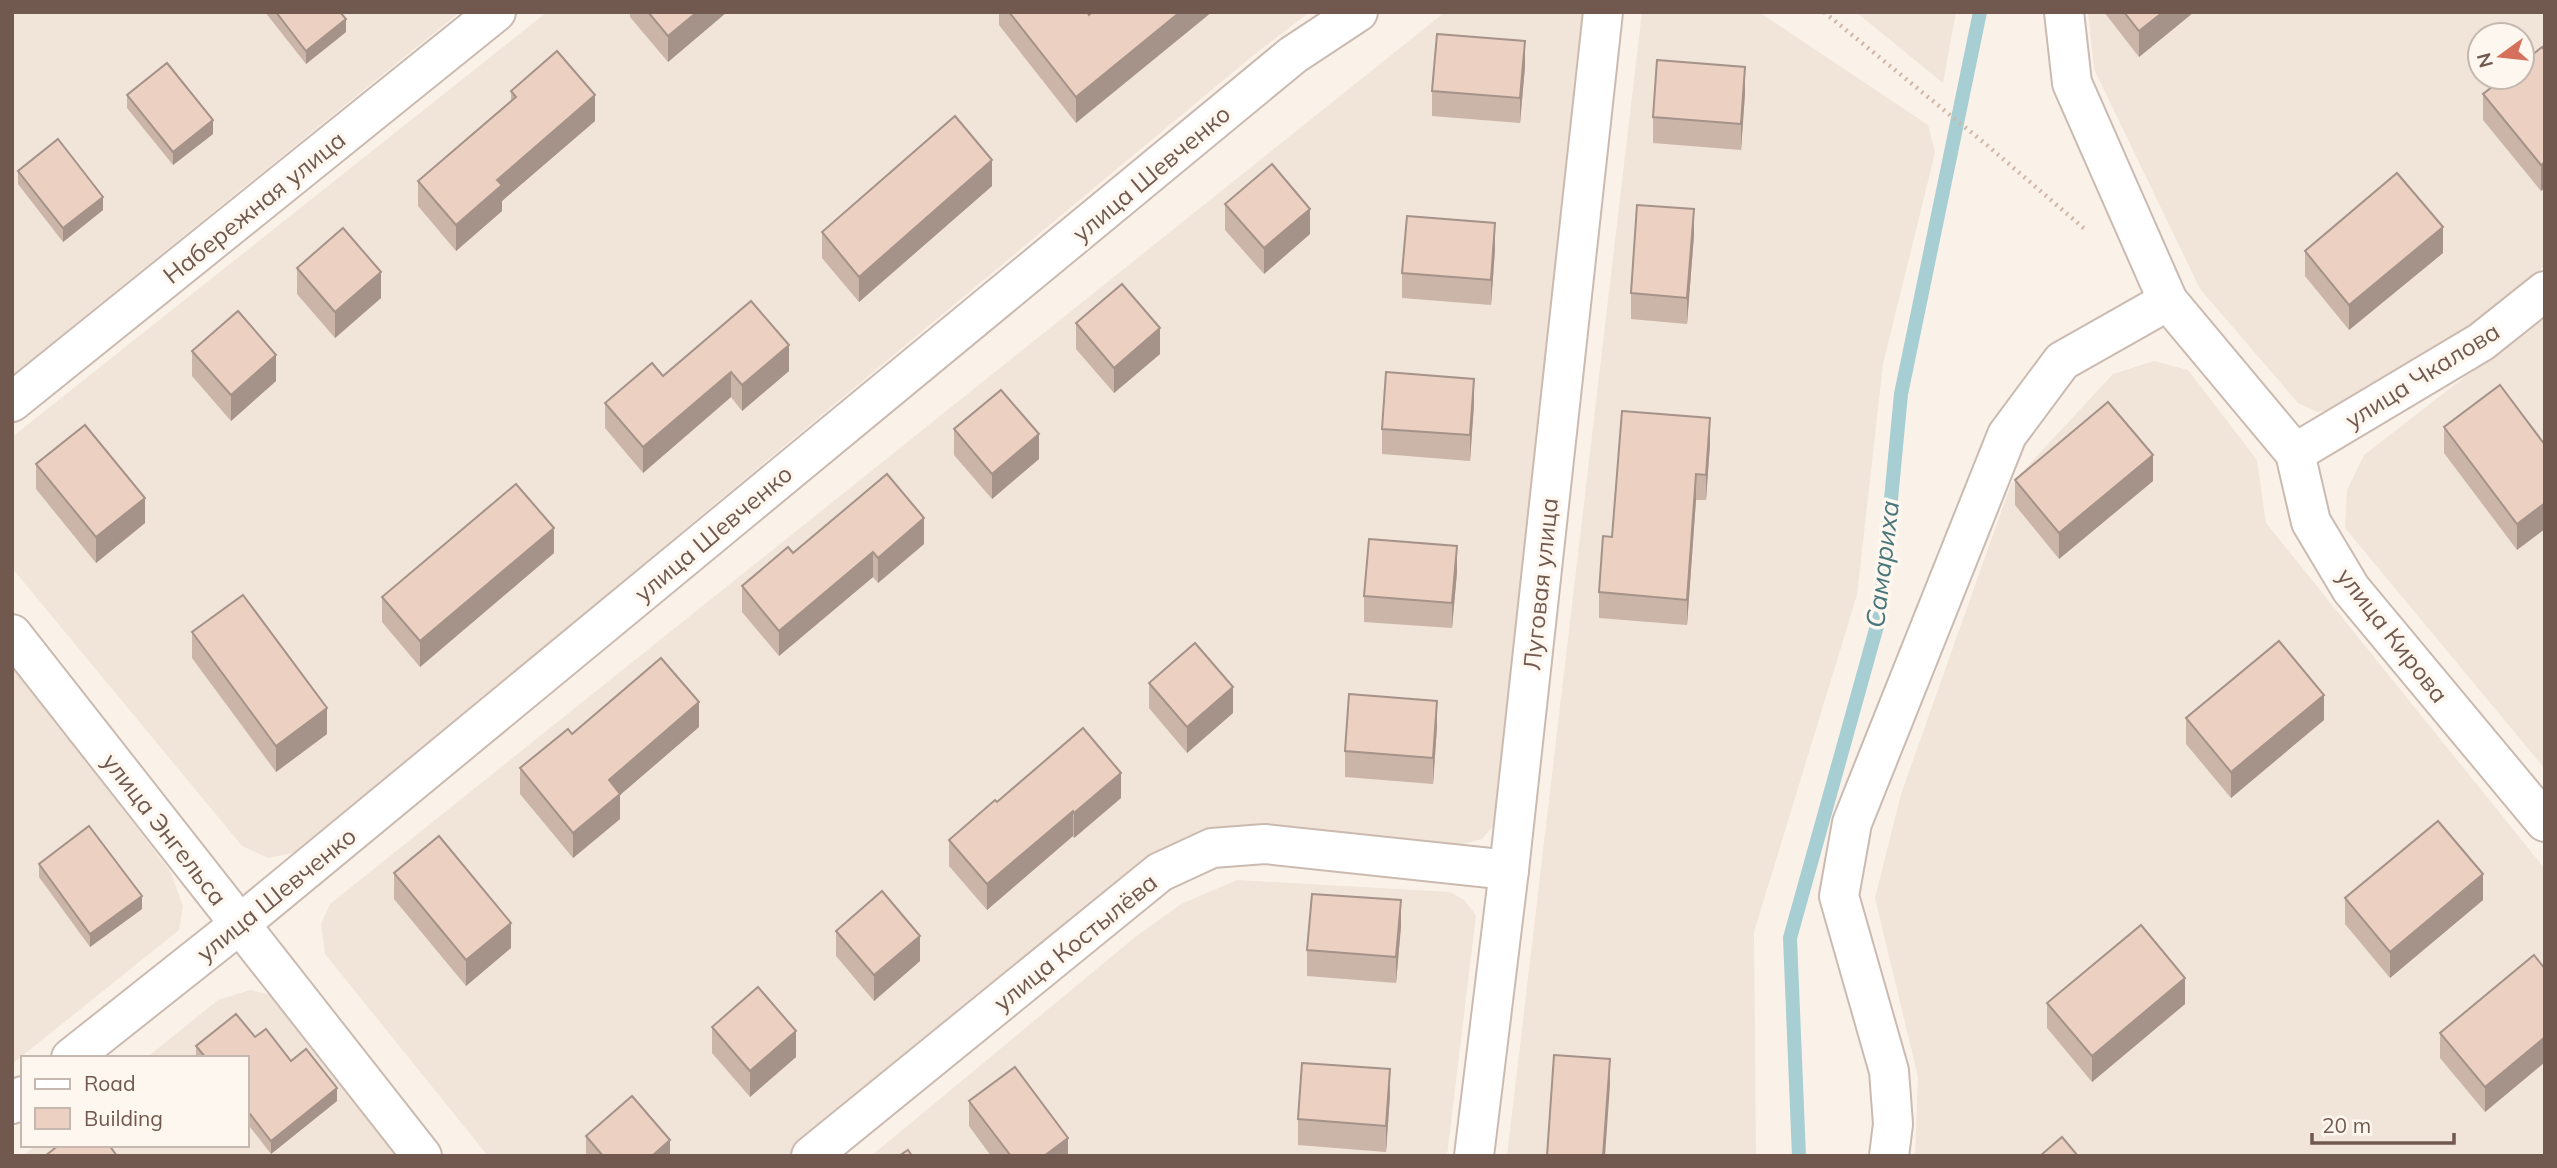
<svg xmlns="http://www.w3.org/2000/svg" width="2557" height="1168" font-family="Mulish,sans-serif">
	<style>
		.residential { fill: #f1e4d8; fill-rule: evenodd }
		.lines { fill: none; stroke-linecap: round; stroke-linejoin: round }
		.stream { stroke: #a7ced2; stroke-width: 14 }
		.minor-casing { stroke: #cbbab0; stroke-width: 42 }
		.path { stroke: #d1b5a6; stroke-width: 4.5; stroke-dasharray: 2 5; stroke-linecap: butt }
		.minor { stroke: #fff; stroke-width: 38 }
		.wall { fill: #cbb4a8 }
		.shaded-wall { fill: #a59288 }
		.building { fill: #ecd1c3; stroke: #a59288; stroke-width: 2 }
		.labels { text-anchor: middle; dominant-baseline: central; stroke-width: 7; stroke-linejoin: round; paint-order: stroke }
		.street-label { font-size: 24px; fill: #71594f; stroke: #fdf7ef }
		.water-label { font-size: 26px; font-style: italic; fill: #48767b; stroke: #fdf7ef }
	</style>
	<rect width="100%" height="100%" fill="#faf2e9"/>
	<g class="residential">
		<path d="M12 12H460L12 375Z"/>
		<path d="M547 12H1310L1255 54 297 852 268 858 242 846 12 568V437Z"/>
		<path d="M1445 12H1589L1496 823 1482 839 1455 846 1150 862 792 1156H488L325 954 321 924 330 904Z"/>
		<path d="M1642 12H1759L1928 125 1935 153 1883 364 1857 595 1754 932 1756 1156H1507Z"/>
		<path d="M1856 12H1956L1943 83Z"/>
		<path d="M2088 12H2545V265L2496 310 2342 409 2317 412 2298 403 2200 289 2094 69ZM2480 35H2522V77H2480Z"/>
		<path d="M2545 315V769L2345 528 2347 490 2364 455Z"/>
		<path d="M2154 361 2188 370 2257 460 2266 523 2545 869V1156H1915L1918 1077 1875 898 1901 794 2011 484 2113 374Z"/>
		<path d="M12 665 170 871 183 906 179 930 12 1064Z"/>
		<path d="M1237 880 1450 892 1464 900 1476 915 1447 1156H871L1134 938 1181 904Z"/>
		<path d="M250 990 272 995 397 1156H23L36 1145H247V1058H146L218 1000Z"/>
	</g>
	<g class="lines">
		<path class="stream" d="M1799 1156 1790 938 1880 615 1901 394 1980 12"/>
		<g class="minor-casing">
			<g id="minor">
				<path d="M2064 12 2072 83 2168 301 2295 453 2311 522 2351 589 2545 822"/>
				<path d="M12 402 496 12"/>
				<path d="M2295 453 2481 342 2545 291"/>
				<path d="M12 634 422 1156"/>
				<path d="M71 1058 240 924 1293 55 1358 12"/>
				<path d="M12 1104 23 1096"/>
				<path d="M811 1156 1160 872 1212 848 1265 844 1509 870"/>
				<path d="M1474 1156 1509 870 1603 12"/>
				<path d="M1889 1156 1893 1124 1889 1071 1839 896 1852 823 2007 435 2062 361 2168 301"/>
			</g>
		</g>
		<path class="path" d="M1824 12 1988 146 2087 231"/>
		<use href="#minor" class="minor"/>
	</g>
	<g class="wall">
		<path d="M265 12H340L346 32 306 64Z"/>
		<path d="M630 12H727L668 62 630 17Z"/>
		<path d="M999 12H1087L1089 15 1076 123 999 25Z"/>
		<path d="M2104 12H2194L2139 57Z"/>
		<path d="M2542 47 2541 191 2483 120V94Z"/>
		<path d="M1525 66 1520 123 1432 116V91Z"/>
		<path d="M511 91 595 121 502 201V211L456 251 418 206V181L511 101Z"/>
		<path d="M1745 93 1741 150 1653 143V117Z"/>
		<path d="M127 95 213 134 173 165 127 108Z"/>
		<path d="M18 171 103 210 63 242 18 184Z"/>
		<path d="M992 186 859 302 822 258V232Z"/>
		<path d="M1225 204 1310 234 1264 274 1225 230Z"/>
		<path d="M1694 235 1687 324 1631 319V293Z"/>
		<path d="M1495 249 1491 305 1402 298V273Z"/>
		<path d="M2305 251 2443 253 2349 330 2305 276Z"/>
		<path d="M297 268 381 298 335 338 297 294Z"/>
		<path d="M751 301 789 371 742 411 731 397 643 473 605 428V403L663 376Z"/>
		<path d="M1076 323 1160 354 1114 393 1076 349Z"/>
		<path d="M192 351 276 381 231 421 192 376Z"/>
		<path d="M1474 404 1470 461 1382 454V429Z"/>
		<path d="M2444 427 2545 445 2517 550 2444 453Z"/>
		<path d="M954 429 1039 459 992 499 954 455Z"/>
		<path d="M1710 444 1706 500H1696L1687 625 1599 618V592L1612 537Z"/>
		<path d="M36 464 145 523 96 563 36 489Z"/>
		<path d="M2015 480 2153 481 2059 559 2015 505Z"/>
		<path d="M924 544 878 583 873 577 779 656 742 612V586L793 553Z"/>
		<path d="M554 553 420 667 382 622V597Z"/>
		<path d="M1457 572 1452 628 1364 622V596Z"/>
		<path d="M192 632 327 734 276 772 192 658Z"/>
		<path d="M1149 683 1233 713 1187 753 1149 708Z"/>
		<path d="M2186 718 2324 720 2231 798 2186 744Z"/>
		<path d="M699 727 620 795V819L573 858 520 794V768L572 734Z"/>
		<path d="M1437 727 1433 784 1345 777V751Z"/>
		<path d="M1121 798 1074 838 1073 836 987 910 949 866V840L997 802Z"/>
		<path d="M39 864 142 909 90 947 39 877Z"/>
		<path d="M394 873 511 948 466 986 394 899Z"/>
		<path d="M2345 898 2483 900 2390 978 2345 924Z"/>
		<path d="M1401 926 1396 983 1307 976V950Z"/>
		<path d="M836 931 920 961 874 1001 836 956Z"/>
		<path d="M2545 969V1062L2485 1112 2440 1058V1033Z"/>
		<path d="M2047 1003 2185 1004 2092 1082 2047 1028Z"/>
		<path d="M712 1027 796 1057 750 1097 712 1053Z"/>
		<path d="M255 1037 291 1061 337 1101 271 1154 247 1123V1058H196V1046Z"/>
		<path d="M1390 1095 1386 1152 1298 1145V1119Z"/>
		<path d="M969 1101 1068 1156H991L969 1126Z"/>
		<path d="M586 1136 670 1156H586Z"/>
	</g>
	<g class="shaded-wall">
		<path d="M697 12H727L668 62V36Z"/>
		<path d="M1180 12H1212L1076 123V97Z"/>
		<path d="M2163 12H2194L2139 57V31Z"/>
		<path d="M346 19V32L306 64V51Z"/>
		<path d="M1525 41V66L1520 123V98Z"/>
		<path d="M1745 67V93L1741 150V124Z"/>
		<path d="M595 95V121L502 201V211L456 251V225L497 180Z"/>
		<path d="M213 120V134L173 165V152Z"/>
		<path d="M992 160V186L859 302V277Z"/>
		<path d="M2545 162V188L2541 191V165Z"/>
		<path d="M103 197V210L63 242V228Z"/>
		<path d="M1310 209V234L1264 274V248Z"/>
		<path d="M1694 209V235L1687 324V298Z"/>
		<path d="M1495 223V249L1491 305V280Z"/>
		<path d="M2443 227V253L2349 330V305Z"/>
		<path d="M381 272V298L335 338V312Z"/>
		<path d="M1160 328V354L1114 393V368Z"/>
		<path d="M789 345V371L742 411V385Z"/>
		<path d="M276 355V381L231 421V395Z"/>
		<path d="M731 372V397L643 473V447Z"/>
		<path d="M1474 379V404L1470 461V435Z"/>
		<path d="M1710 418V444L1706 500V475Z"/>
		<path d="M1039 434V459L992 499V474Z"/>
		<path d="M2153 455V481L2059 559V533Z"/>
		<path d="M1696 474V500L1687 625V600Z"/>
		<path d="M145 498V523L96 563V537Z"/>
		<path d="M2545 503V529L2517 550V524Z"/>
		<path d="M924 518V544L878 583V558Z"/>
		<path d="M554 528V553L420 667V641Z"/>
		<path d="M1457 546V572L1452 628V603Z"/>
		<path d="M873 552V577L779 656V631Z"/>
		<path d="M1233 687V713L1187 753V727Z"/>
		<path d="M2324 695V720L2231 798V772Z"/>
		<path d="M1437 701V727L1433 784V758Z"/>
		<path d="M699 702V727L620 795V819L573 858V833L609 780Z"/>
		<path d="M327 708V734L276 772V746Z"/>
		<path d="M1121 773V798L1074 838V813Z"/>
		<path d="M1073 811V836L987 910V884Z"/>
		<path d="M2483 874V900L2390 978V952Z"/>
		<path d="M142 896V909L90 947V934Z"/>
		<path d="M1401 900V926L1396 983V957Z"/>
		<path d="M511 923V948L466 986V960Z"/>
		<path d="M920 936V961L874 1001V975Z"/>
		<path d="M2185 978V1004L2092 1082V1056Z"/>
		<path d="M796 1031V1057L750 1097V1071Z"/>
		<path d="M2545 1037V1062L2485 1112V1087Z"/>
		<path d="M1610 1059V1085L1605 1156H1603Z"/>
		<path d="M1390 1069V1095L1386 1152V1126Z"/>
		<path d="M337 1088V1101L271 1154V1141Z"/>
		<path d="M1068 1138V1156H1044Z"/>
		<path d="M670 1140V1156H652Z"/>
	</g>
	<g class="building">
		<path d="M276 12H340L346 19 306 51Z"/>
		<path d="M648 12H697L668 36Z"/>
		<path d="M1009 12H1087L1089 15 1092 12H1180L1076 97Z"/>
		<path d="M2124 12H2163L2139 31Z"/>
		<path d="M1437 34 1525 41 1520 98 1432 91Z"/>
		<path d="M2542 47 2545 50V162L2541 165 2483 94 2505 77H2522V63Z"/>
		<path d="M557 51 595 95 497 180 502 185 456 225 418 181 516 97 511 91Z"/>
		<path d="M1657 60 1745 67 1741 124 1653 117Z"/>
		<path d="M167 63 213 120 173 152 127 95Z"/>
		<path d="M955 116 992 160 859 277 822 232Z"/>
		<path d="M58 139 103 197 63 228 18 171Z"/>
		<path d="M1272 164 1310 209 1264 248 1225 204Z"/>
		<path d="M2397 173 2443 227 2349 305 2305 251Z"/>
		<path d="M1637 205 1694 209 1687 298 1631 293Z"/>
		<path d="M1407 216 1495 223 1491 280 1402 273Z"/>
		<path d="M343 228 381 272 335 312 297 268Z"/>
		<path d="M1122 284 1160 328 1114 368 1076 323Z"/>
		<path d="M751 301 789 345 742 385 731 372 643 447 605 403 652 363 663 376Z"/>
		<path d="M238 311 276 355 231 395 192 351Z"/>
		<path d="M1386 372 1474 379 1470 435 1382 429Z"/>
		<path d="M2500 385 2545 445V503L2517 524 2444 427Z"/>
		<path d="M1001 390 1039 434 992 474 954 429Z"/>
		<path d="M2108 402 2153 455 2059 533 2015 480Z"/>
		<path d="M1622 411 1710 418 1706 475 1696 474 1687 600 1599 592 1603 536 1612 537Z"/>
		<path d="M85 425 145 498 96 537 36 464Z"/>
		<path d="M887 474 924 518 878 558 873 552 779 631 742 586 788 547 793 553Z"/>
		<path d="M516 484 554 528 420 641 382 597Z"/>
		<path d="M1369 539 1457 546 1452 603 1364 596Z"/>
		<path d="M243 595 327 708 276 746 192 632Z"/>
		<path d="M2279 641 2324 695 2231 772 2186 718Z"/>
		<path d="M1195 643 1233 687 1187 727 1149 683Z"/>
		<path d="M661 658 699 702 609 780 620 794 573 833 520 768 568 729 572 734Z"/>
		<path d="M1349 694 1437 701 1433 758 1345 751Z"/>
		<path d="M1083 728 1121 773 1074 813 1073 811 987 884 949 840 995 800 997 802Z"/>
		<path d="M2438 821 2483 874 2390 952 2345 898Z"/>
		<path d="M89 826 142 896 90 934 39 864Z"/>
		<path d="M439 836 511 923 466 960 394 873Z"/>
		<path d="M882 891 920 936 874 975 836 931Z"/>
		<path d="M1312 894 1401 900 1396 957 1307 950Z"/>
		<path d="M2141 925 2185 978 2092 1056 2047 1003Z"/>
		<path d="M2534 955 2545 969V1037L2485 1087 2440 1033Z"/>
		<path d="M758 987 796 1031 750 1071 712 1027Z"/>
		<path d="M236 1014 255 1037 266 1029 291 1061 306 1049 337 1088 271 1141 247 1110V1058H206L196 1046Z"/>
		<path d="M1554 1055 1610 1059 1603 1156H1547Z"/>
		<path d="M1302 1063 1390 1069 1386 1126 1298 1119Z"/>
		<path d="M1015 1067 1068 1138 1044 1156H1011L969 1101Z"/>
		<path d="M632 1096 670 1140 652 1156H603L586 1136Z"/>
		<path d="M2062 1137 2078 1156H2040Z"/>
		<path d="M59 1145H109L117 1156H45Z"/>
		<path d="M908 1150 912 1156H899Z"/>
	</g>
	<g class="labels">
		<g class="street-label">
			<text transform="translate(1151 173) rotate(-40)">улица Шевченко</text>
			<text transform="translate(254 207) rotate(-39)">Набережная улица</text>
			<text transform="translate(2422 375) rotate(-32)">улица Чкалова</text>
			<text transform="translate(713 533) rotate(-40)">улица Шевченко</text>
			<text transform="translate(1540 584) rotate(-84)">Луговая улица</text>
			<text transform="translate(2393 635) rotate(52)">улица Кирова</text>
			<text transform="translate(165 829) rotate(52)">улица Энгельса</text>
			<text transform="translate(276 894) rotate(-39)">улица Шевченко</text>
			<text transform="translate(1075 942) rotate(-39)">улица Костылёва</text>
		</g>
		<g class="water-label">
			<text transform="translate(1882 564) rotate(-83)">Самариха</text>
		</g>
	</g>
	<rect width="2557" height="1168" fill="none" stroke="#71594f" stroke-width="28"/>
	<rect x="21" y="1056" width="228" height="91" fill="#fdf7ef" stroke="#c5b8af" stroke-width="2"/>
	<rect x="35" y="1079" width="35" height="10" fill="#ffffff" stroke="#c5b8af" stroke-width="2"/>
	<text x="84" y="1091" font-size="21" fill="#71594f">Road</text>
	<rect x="35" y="1108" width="35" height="21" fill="#ecd1c3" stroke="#c5b8af" stroke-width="2"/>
	<text x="84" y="1126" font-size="21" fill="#71594f">Building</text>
	<g transform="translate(2501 56) rotate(255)"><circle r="33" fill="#fdf7ef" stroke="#c5b8af" stroke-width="2"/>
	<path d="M0-5L12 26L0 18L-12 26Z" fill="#d5705c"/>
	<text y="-10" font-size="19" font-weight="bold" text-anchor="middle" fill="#71594f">N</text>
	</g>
	<path d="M2312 1133v10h142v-10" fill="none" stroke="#71594f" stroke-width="3.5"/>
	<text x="2322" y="1133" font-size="21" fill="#71594f" stroke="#fdf7ef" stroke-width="5" paint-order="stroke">20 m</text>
</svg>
